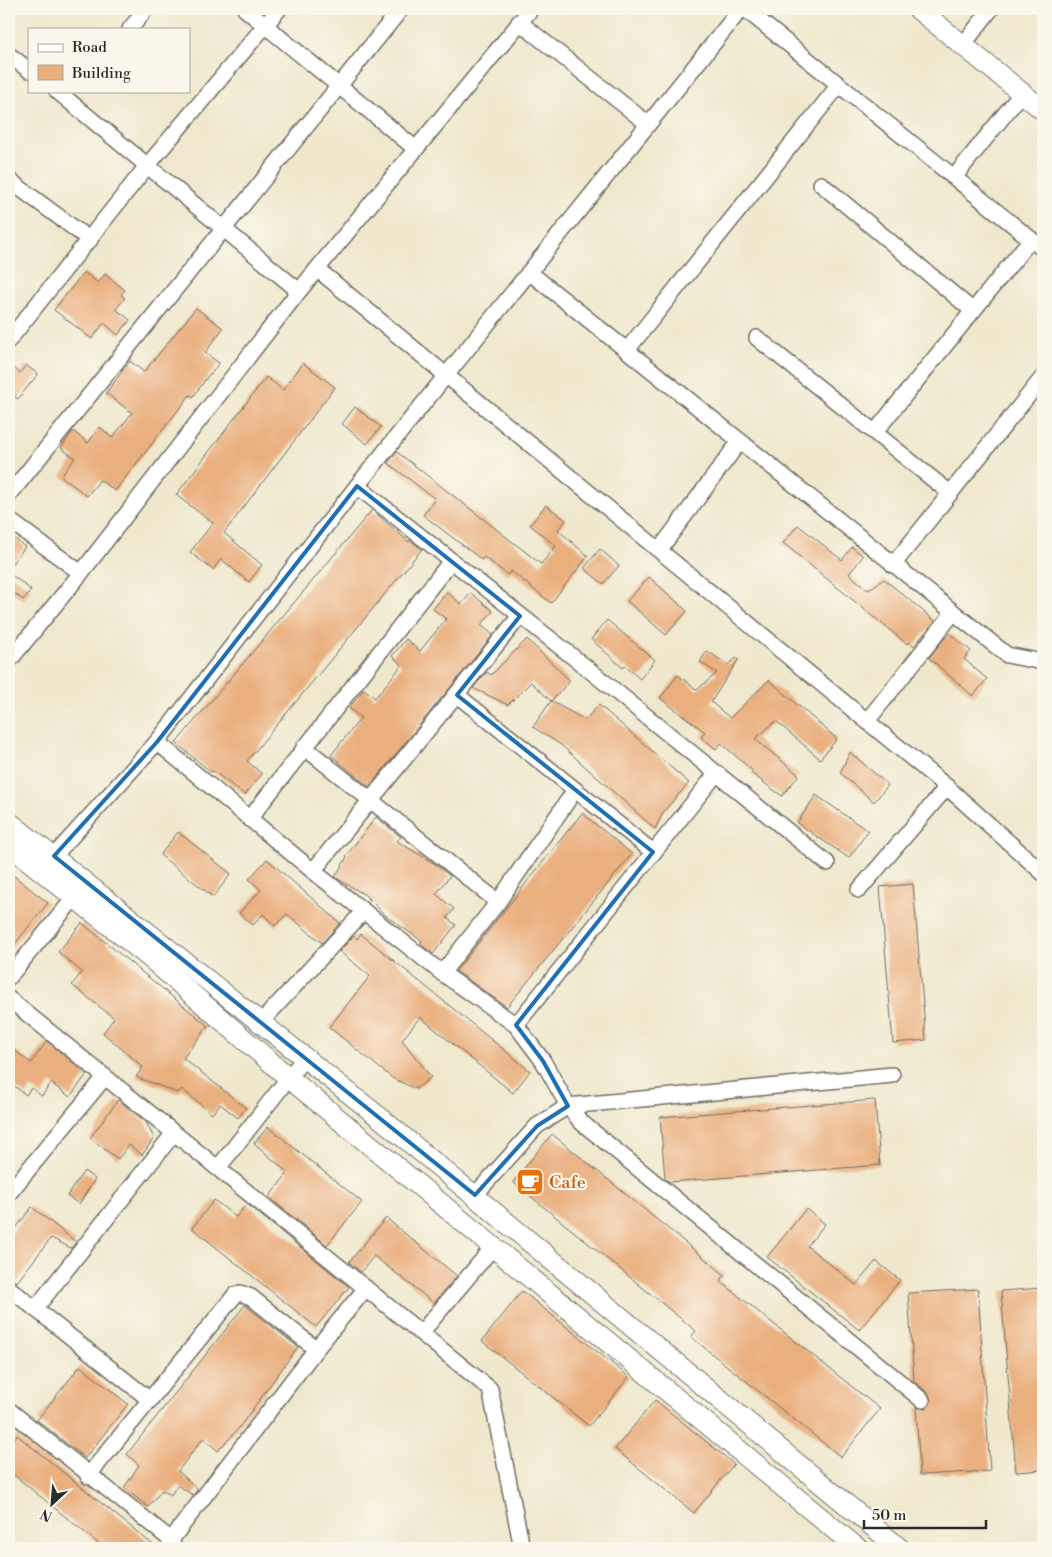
<svg xmlns="http://www.w3.org/2000/svg" width="1052" height="1557" font-family="'Libre Bodoni',serif">
	<style>
		.building { fill: #eaaf7e }
		.lines { fill: none; stroke-linecap: round; stroke-linejoin: round }
		.street-casing { stroke: #706d64; stroke-width: 18 }
		.secondary-casing { stroke: #706d64; stroke-width: 22 }
		.street { stroke: #fff; stroke-width: 15 }
		.secondary { stroke: #fff; stroke-width: 20 }
		.marked { fill: none; stroke: #1f6fb2; stroke-width: 4; stroke-linejoin: round }
		.labels { text-anchor: middle; dominant-baseline: central; stroke-width: 4.5; stroke-linejoin: round; paint-order: stroke }
		.food-label { font-size: 18px; fill: #c56008; stroke: #fbf7ec; text-anchor: start }
	</style>
	<rect width="100%" height="100%" fill="#fbf7ec"/>
	<filter id="ink" filterUnits="userSpaceOnUse"><feTurbulence type="fractalNoise" baseFrequency=".02" numOctaves="2"/><feDisplacementMap in="SourceGraphic" scale="10" xChannelSelector="R" yChannelSelector="G"/><feConvolveMatrix kernelMatrix="1 2 1 2 8 2 1 2 1" color-interpolation-filters="sRGB"/></filter>
	<filter id="wash" filterUnits="userSpaceOnUse"><feTurbulence type="fractalNoise" baseFrequency=".0096" numOctaves="4" result="noise"/><feDisplacementMap in="SourceGraphic" scale="20" xChannelSelector="R" yChannelSelector="G"/><feGaussianBlur stdDeviation="1.12" result="paint"/><feColorMatrix in="noise" values="0 0 0 0 0 0 0 0 0 0 0 0 0 0 0 0 0 1.4 0 .05"/><feComposite in="paint" operator="in"/></filter>
	<g filter="url(#wash)">
		<rect width="100%" height="100%" fill="#efe8cd"/>
		<g id="blocks">
			<g class="building">
				<path d="M84 272 98 283 105 274 125 290 121 295 125 298 116 309 130 320 118 335 104 323 92 339 54 310Z"/>
				<path d="M196 308 223 328 205 353 219 363 211 374 210 373 193 397 190 395 115 491 100 480 87 496 61 476 75 458 61 448 73 431 88 443 100 427 112 438 132 413 106 393 130 361 144 372Z"/>
				<path d="M303 363 335 387 224 533 262 565 249 582 221 559 213 570 190 552 213 523 176 495 266 377 283 390Z"/>
				<path d="M9 364 20 373 26 365 38 374 18 399 9 392Z"/>
				<path d="M355 407 381 427 367 444 342 424Z"/>
				<path d="M397 452 541 564 556 546 530 525 546 505 566 520 558 530 588 556 551 603 511 571 508 575 484 557 482 560 423 515 435 499 388 463Z"/>
				<path d="M372 510 409 542 410 540 422 549 247 761 262 774 245 795 213 771 211 772 176 743Z"/>
				<path d="M798 525 842 560 852 547 863 556 849 574 868 590 884 579 935 621 914 646 909 642 907 644 783 543Z"/>
				<path d="M9 534 25 547 9 567Z"/>
				<path d="M600 549 619 566 603 584 584 568Z"/>
				<path d="M9 573 31 590 23 600 9 589Z"/>
				<path d="M649 577 687 611 666 635 627 601Z"/>
				<path d="M447 592 461 604 471 593 493 611 481 625 493 635 369 787 331 755 361 718 349 708 364 689 375 698 402 665 392 656 406 639 420 651 446 619 433 609Z"/>
				<path d="M607 620 655 660 640 679 625 666 623 668 591 639Z"/>
				<path d="M949 633 971 651 964 659 987 679 973 696 929 658Z"/>
				<path d="M527 639 570 681 551 701 531 682 508 705 473 688 487 672 491 675Z"/>
				<path d="M707 651 728 665 736 658 738 660 711 702 730 718 769 680 837 739 820 759 776 721 755 739 799 775 782 796 751 773 753 771 721 743 716 749 701 737 705 732 660 698 678 675 697 690 717 673 700 662Z"/>
				<path d="M551 701 585 720 599 705 689 783 664 811 655 829 561 745 533 727Z"/>
				<path d="M850 752 888 785 874 802 840 773Z"/>
				<path d="M816 795 868 831 849 858 797 823Z"/>
				<path d="M582 813 632 854 507 1007 456 971Z"/>
				<path d="M376 817 401 837 397 841 435 864 450 876 436 894 454 909 447 918 456 925 433 954 420 944 422 941 386 916 365 895 335 877 347 857 346 856Z"/>
				<path d="M178 832 231 874 213 897 160 855Z"/>
				<path d="M267 859 340 923 322 943 287 914 275 926 263 914 253 925 239 913 261 890 249 879Z"/>
				<path d="M9 872 48 903 9 951Z"/>
				<path d="M913 884 926 1040 893 1043 880 887Z"/>
				<path d="M82 923 208 1026 183 1058 246 1108 238 1118 220 1104 212 1114 182 1089 178 1093 136 1077 143 1067 103 1033 114 1018 72 985 82 972 58 952Z"/>
				<path d="M361 934 530 1071 513 1093 420 1017 402 1040 431 1077 416 1089 392 1078 329 1027 370 976 339 951 354 936 357 939Z"/>
				<path d="M47 1041 87 1074 70 1097 51 1083 42 1096 31 1088 26 1095 9 1082V1046L31 1063Z"/>
				<path d="M118 1100 146 1122 154 1138 142 1155 129 1145 118 1159 90 1138Z"/>
				<path d="M875 1100 880 1165 670 1182 665 1179 660 1117Z"/>
				<path d="M268 1127 362 1202 327 1245 269 1197 288 1173 254 1143Z"/>
				<path d="M552 1134 725 1275 720 1281 880 1409 841 1457 691 1337 696 1331 513 1182Z"/>
				<path d="M84 1171 95 1179 79 1204 67 1196Z"/>
				<path d="M214 1200 236 1217 247 1204 349 1287 316 1327 192 1228Z"/>
				<path d="M32 1207 76 1242 71 1248 51 1238 17 1282 9 1279V1237Z"/>
				<path d="M806 1209 825 1224 807 1246 856 1285 876 1261 900 1280 859 1330 767 1257Z"/>
				<path d="M386 1218 457 1276 434 1303 374 1256 361 1272 349 1262Z"/>
				<path d="M1043 1288V1470L1016 1472 1001 1291Z"/>
				<path d="M978 1289 990 1471 920 1475 916 1407 926 1409 931 1401 928 1393 914 1381 908 1293Z"/>
				<path d="M522 1291 629 1377 589 1426 482 1341Z"/>
				<path d="M245 1305 298 1347 238 1429 218 1451 203 1438 178 1471 198 1489 193 1495 177 1485 171 1495 162 1490 148 1507 124 1488 139 1465 127 1454Z"/>
				<path d="M80 1366 128 1404 85 1458 37 1420Z"/>
				<path d="M655 1400 734 1464 694 1513 615 1449Z"/>
				<path d="M17 1435 22 1439 157 1548H104L9 1471V1445Z"/>
			</g>
		</g>
	</g>
	<g filter="url(#ink)">
		<use href="#blocks" fill-opacity="0" stroke="#706d64" stroke-width="1"/>
		<g class="lines">
			<g class="street-casing">
				<g id="street">
					<path d="M245 9 416 149"/>
					<path d="M745 9 1043 249"/>
					<path d="M519 22 648 124"/>
					<path d="M130 29 146 9"/>
					<path d="M963 45 991 9"/>
					<path d="M9 55 29 70"/>
					<path d="M57 91 299 291"/>
					<path d="M955 176 1022 93"/>
					<path d="M9 180 90 240"/>
					<path d="M821 184 972 310"/>
					<path d="M317 269 947 787 1043 873"/>
					<path d="M529 272 1007 655 1043 662"/>
					<path d="M757 338 950 493"/>
					<path d="M9 340 147 166 279 9"/>
					<path d="M627 350 839 85"/>
					<path d="M875 432 1031 239"/>
					<path d="M357 486 587 668 827 863"/>
					<path d="M9 495 401 9"/>
					<path d="M9 520 81 573"/>
					<path d="M660 549 740 441"/>
					<path d="M893 565 1043 377"/>
					<path d="M9 661 81 573 299 291 531 9"/>
					<path d="M457 695 653 852"/>
					<path d="M867 721 953 613"/>
					<path d="M157 742 313 871 442 973 516 1025 543 1061 568 1106 581 1122 922 1400"/>
					<path d="M304 747 498 902"/>
					<path d="M250 818 451 561"/>
					<path d="M54 856 157 742 357 486 741 9"/>
					<path d="M313 871 520 616"/>
					<path d="M859 890 947 787"/>
					<path d="M442 973 498 902 575 790"/>
					<path d="M9 977 75 897"/>
					<path d="M9 999 490 1389 522 1548"/>
					<path d="M261 1022 364 911"/>
					<path d="M516 1025 716 774"/>
					<path d="M218 1168 305 1057"/>
					<path d="M9 1193 105 1077"/>
					<path d="M475 1195 537 1126 568 1106 892 1075"/>
					<path d="M9 1288 150 1400"/>
					<path d="M35 1309 174 1133"/>
					<path d="M421 1333 494 1246"/>
					<path d="M9 1410 171 1540 174 1548"/>
					<path d="M88 1476 235 1295 240 1293 251 1297 316 1349"/>
					<path d="M171 1540 316 1349 366 1288"/>
				</g>
			</g>
			<g class="secondary-casing">
				<g id="secondary">
					<path d="M918 9 1043 110"/>
					<path d="M9 822 384 1121 899 1548"/>
					<path d="M9 845 149 957 289 1078 857 1548"/>
				</g>
			</g>
			<use href="#street" class="street"/>
			<use href="#secondary" class="secondary"/>
		</g>
	</g>
	<path class="marked" d="M357 486 520 616 457 695 653 852 516 1025 543 1061 568 1106 537 1126 475 1195 54 856 157 742Z"/>
	<defs>
		<g id="cafe-square" transform="scale(1.4375)"><rect x="-9" y="-9" width="18" height="18" rx="4" fill="#e8710a" stroke="#fbf7ec"/><path d="M-5.5-4.5H6V0H3Q3 3.5 0 3.5H-2.5Q-5.5 3.5-5.5 0ZM3-3.2v2h1.7v-2ZM-6 4.5H4V6H-6Z" fill="#fff"/></g>
	</defs>
	<g fill-rule="evenodd">
		<use href="#cafe-square" x="530" y="1182"/>
	</g>
	<g class="labels">
		<g class="food-label">
			<text x="549" y="1182">Cafe</text>
		</g>
	</g>
	<rect width="1052" height="1557" fill="none" stroke="#fbf7ec" stroke-width="30"/>
	<rect x="28" y="28" width="162" height="65" fill="#fbf7ec" stroke="#a8a59f"/>
	<rect x="38" y="44" width="25" height="8" fill="#ffffff" stroke="#a8a59f"/>
	<text x="72" y="52" font-size="15" fill="#2b2b2b">Road</text>
	<rect x="38" y="65" width="25" height="15" fill="#eaaf7e" stroke="#a8a59f"/>
	<text x="72" y="78" font-size="15" fill="#2b2b2b">Building</text>
	<g transform="translate(52 1504) rotate(206)" stroke="#fbf7ec" stroke-width="4" paint-order="stroke">
	<path d="M0-4L9 19L0 12L-9 19Z" fill="#2b2b2b"/>
	<text y="-8" font-size="14" font-weight="bold" text-anchor="middle" fill="#2b2b2b">N</text>
	</g>
	<path d="M864 1520v8h122v-8" fill="none" stroke="#2b2b2b" stroke-width="2.5"/>
	<text x="872" y="1520" font-size="15" fill="#2b2b2b" stroke="#fbf7ec" stroke-width="4" paint-order="stroke">50 m</text>
</svg>
